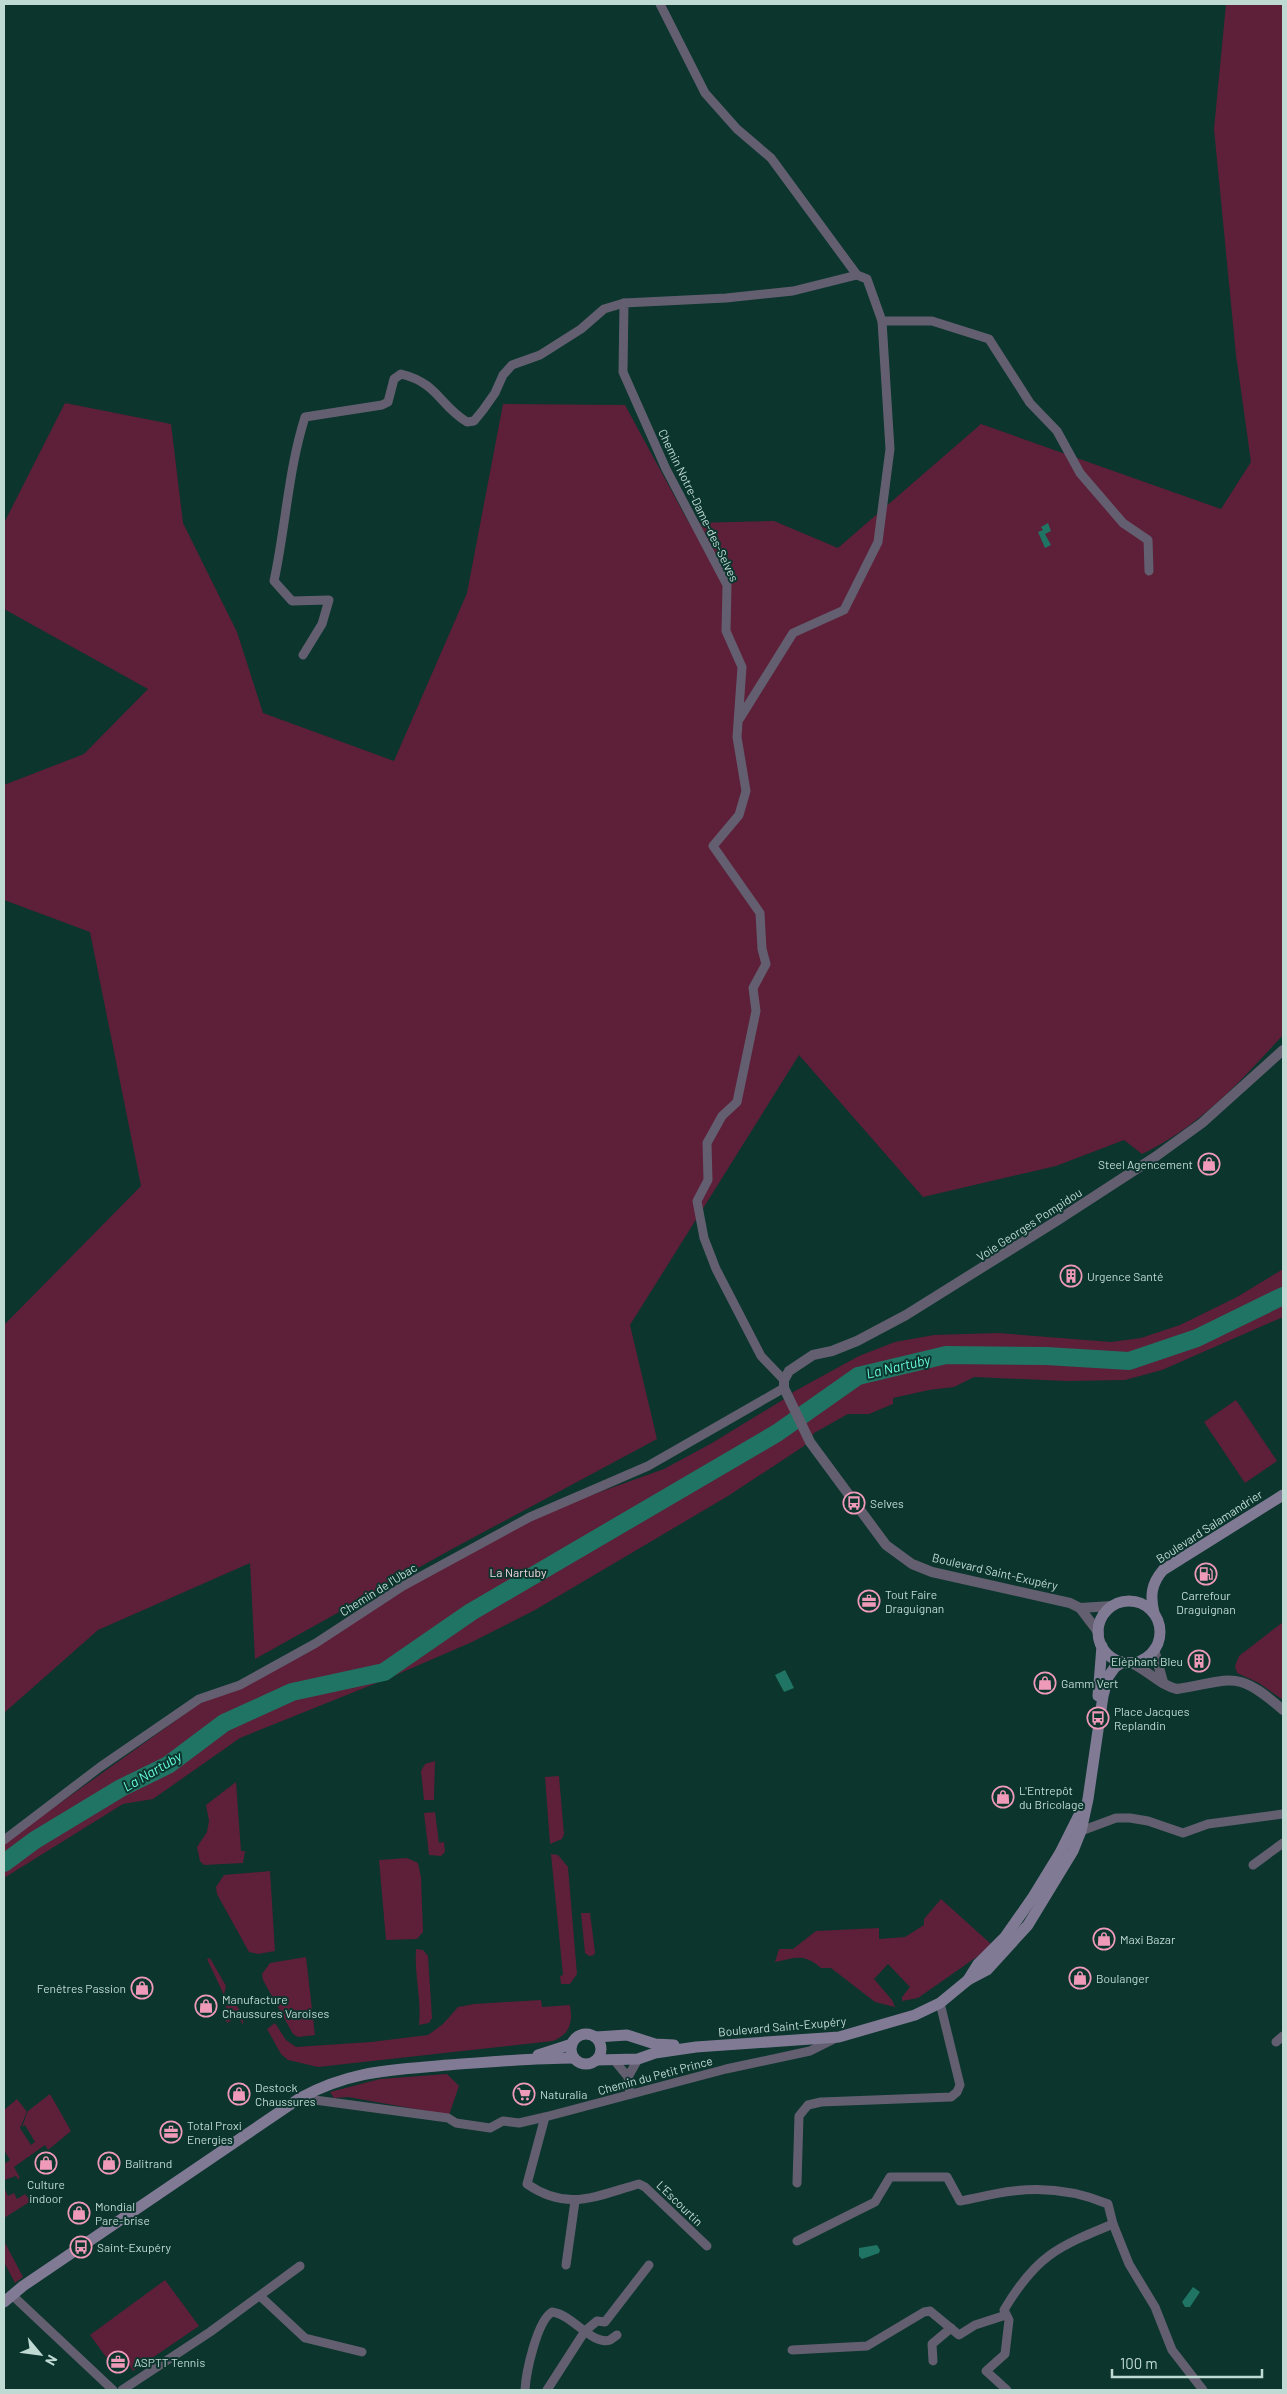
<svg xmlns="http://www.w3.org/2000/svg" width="1287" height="2394" font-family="Barlow,sans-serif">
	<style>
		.green { fill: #5e1f39 }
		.water { fill: #207464 }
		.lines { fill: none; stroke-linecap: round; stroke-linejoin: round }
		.river { stroke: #207464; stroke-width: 18 }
		.minor { stroke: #635f70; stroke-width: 9 }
		.tertiary { stroke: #635f70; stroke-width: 10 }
		.secondary { stroke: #817a95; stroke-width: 11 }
		.labels { text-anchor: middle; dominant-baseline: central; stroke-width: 4; stroke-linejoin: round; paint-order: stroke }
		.street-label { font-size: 12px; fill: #bfdad3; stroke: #0b352d }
		.poi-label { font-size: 12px; fill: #bfdad3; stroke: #0b352d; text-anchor: start }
		.park-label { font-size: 12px; fill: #f5d9e1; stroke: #0b352d }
		.water-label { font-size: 14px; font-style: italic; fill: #68fcde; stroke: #0b352d }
	</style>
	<rect width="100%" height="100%" fill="#0b352d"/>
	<g class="green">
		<path d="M1226 4H1283V1035C1241 1081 1199 1127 1142 1154L1124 1140 1056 1166 923 1197 799 1055 630 1325 657 1439 452 1549 255 1659 250 1563 98 1630 4 1713V1325L141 1186 90 932 4 900V785L84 754 148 689 4 609V523L65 403 171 424 183 523 237 632 263 713 394 761 467 593 503 404 625 405 689 523 774 521 838 548 981 424 1221 509 1251 462 1236 355 1214 129Z"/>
		<path d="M1283 1269V1317L1162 1370 1125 1380 1067 1381 974 1377 954 1387 929 1390 893 1398V1404L869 1414H848L814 1433 804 1446 728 1496 535 1610 472 1642 389 1678 240 1738 153 1799 123 1804 4 1878V1843L199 1704 240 1685 403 1586 530 1517 664 1469 712 1443 781 1401 795 1391 859 1356 895 1342 934 1335 998 1333 1111 1342 1141 1338 1180 1325 1237 1297Z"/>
		<path d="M1236 1400 1277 1461 1245 1483 1204 1422Z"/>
		<path d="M1283 1622V1700L1259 1683 1237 1673 1235 1666 1239 1656Z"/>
		<path d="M435 1761 434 1800H424L421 1771 425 1764Z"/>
		<path d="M559 1776 564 1834 562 1839 550 1844 545 1777Z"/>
		<path d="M236 1782 241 1851H245L243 1863 204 1865 200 1861 197 1847 207 1832 209 1821 206 1805Z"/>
		<path d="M435 1812 439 1843 444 1842 445 1852 441 1856 429 1855 424 1813Z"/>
		<path d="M551 1854 558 1855 568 1867 577 1974 570 1984H561L560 1976 563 1975Z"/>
		<path d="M407 1858 418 1863 421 1877 423 1932 417 1939 386 1940 379 1860Z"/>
		<path d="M270 1871 275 1951 258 1954 249 1952 217 1894 216 1887 224 1875Z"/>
		<path d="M941 1899 991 1944 978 1956 918 1998 902 2001V1997L910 1987 888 1964 874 1979 892 2000 895 2007 875 2002 831 1968H821C803 1953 797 1958 775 1962L779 1949H793L816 1931 879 1928V1939L905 1937 924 1925V1919Z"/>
		<path d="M581 1913H590L595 1952 594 1955 589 1956 585 1953Z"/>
		<path d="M416 1949 423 1950 428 1956 432 2018 429 2023 419 2025C422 2001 414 1974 416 1949Z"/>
		<path d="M306 1957 315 2035 298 2037 293 2034 263 1980 262 1974 270 1963Z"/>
		<path d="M210 1958 226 1986 224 1995 207 1959Z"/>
		<path d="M228 1999C237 2002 244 2016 243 2025L238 2016 227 2023 224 2016Z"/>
		<path d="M541 2000 542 2007 570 2005C573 2022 570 2034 553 2041L318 2067 288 2060 281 2054 267 2029 275 2023 286 2040 296 2047 371 2042 428 2035 443 2024 458 2007 474 2004Z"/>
		<path d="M447 2074 459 2086 449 2115 348 2097 334 2098 330 2092 380 2079Z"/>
		<path d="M50 2094 71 2131 48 2150 45 2145 14 2167 20 2178 18 2179 16 2176 4 2180V2164L10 2160 4 2150V2110L17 2099 27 2112 20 2128 31 2145 35 2142 25 2125 22 2127 28 2111Z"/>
		<path d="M4 2187 8 2196 14 2193 17 2199 25 2194 31 2201 4 2218Z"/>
		<path d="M4 2241 23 2277 15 2283 4 2262Z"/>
		<path d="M165 2280 199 2326 133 2371 118 2350 106 2357 90 2335Z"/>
	</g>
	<g class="water">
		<path d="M1048 523 1051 531 1045 534 1051 545 1045 548 1038 532 1043 530 1041 527Z"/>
		<path d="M785 1670 794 1688 784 1692 775 1675Z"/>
		<path d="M877 2245 880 2250 879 2253 862 2259 859 2256V2248Z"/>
		<path d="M1193 2287 1200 2292 1190 2307H1185L1182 2302Z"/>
	</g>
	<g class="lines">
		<path class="river" d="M4 1863 35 1840 121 1788 168 1765 224 1723 292 1692 384 1672 471 1612 777 1433 858 1376 946 1355 1046 1356 1129 1361 1197 1338 1283 1296"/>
		<g class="minor">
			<path d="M660 4 705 93 737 129 771 158 857 275 867 279 882 321 890 449 878 542 844 610 793 633 740 718"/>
			<path d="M882 321H932L989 339 1030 403 1057 431 1080 473 1123 523 1148 540 1149 571"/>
			<path d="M303 655 322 624 329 600 292 601 274 581C286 525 288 471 305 417L382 405 388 402 394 379 401 374C438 383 439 405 467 422L474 421 483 410 495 393 503 375 512 365 540 355 581 329 604 309 624 303"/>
			<path d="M784 1380 761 1356 716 1269 704 1238 697 1201 708 1180 707 1143 722 1116 737 1102 756 1011 753 988 766 964 762 949 760 913 713 846 739 815 746 791 737 737 742 667 726 631 727 585 666 469 623 372 624 303 726 298 793 291 857 275"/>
			<path d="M1081 1831 1116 1818H1130L1148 1821 1183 1833 1208 1824 1283 1814"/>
			<path d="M4 1840 100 1767 199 1699 240 1685 316 1643 403 1586 530 1517 648 1466 784 1388"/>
			<path d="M1253 1865 1283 1843"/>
			<path d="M1276 2042 1283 2036"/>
			<path d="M614 2060 628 2077 630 2094"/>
			<path d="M628 2077 638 2059"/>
			<path d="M300 2098 448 2118 456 2123 490 2128 503 2121 519 2123 545 2117 726 2069 810 2051 836 2038"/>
			<path d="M545 2117 527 2184C568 2212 595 2196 639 2184L645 2187 707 2246"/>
			<path d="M797 2183 799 2116 808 2105 821 2102 951 2097 957 2092 960 2085 940 2003"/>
			<path d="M797 2241 875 2202 890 2177H947L960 2201C977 2198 995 2193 1013 2191 1045 2187 1079 2192 1108 2204L1113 2224 1129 2264 1155 2307 1172 2350 1203 2390"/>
			<path d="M566 2265 575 2201"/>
			<path d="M12 2295 113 2390"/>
			<path d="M260 2296 305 2338 362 2352"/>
			<path d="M792 2350 867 2346 924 2312 930 2311 959 2335 975 2325 1006 2315"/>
			<path d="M933 2361 932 2344 951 2328"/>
			<path d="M122 2390 210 2332 300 2266"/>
			<path d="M525 2390C526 2372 537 2321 552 2312 572 2314 592 2346 610 2340L617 2335"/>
			<path d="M547 2390 585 2331 597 2321 605 2322 649 2265"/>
			<path d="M1007 2390 986 2371 1005 2354 1009 2320 1004 2310C1036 2256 1057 2247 1113 2224"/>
		</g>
		<g class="tertiary">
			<path d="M1080 1608 1112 1606"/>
			<path d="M1099 1633 1080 1608 1070 1603 932 1572 912 1564 886 1545 810 1442 784 1388V1380L789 1371 813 1355 832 1351 857 1341 906 1315 1058 1220 1155 1157 1202 1123 1283 1050"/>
			<path d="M1154 1649 1163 1682"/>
			<path d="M1129 1662C1147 1669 1159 1685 1177 1689 1234 1680 1236 1669 1283 1710"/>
		</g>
		<g class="secondary">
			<circle cx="1129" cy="1632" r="31"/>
			<path d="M1154 1613C1150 1596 1151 1584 1163 1570L1283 1495"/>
			<path d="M1098 1696 1102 1646"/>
			<path d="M968 1980 978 1964 1005 1937 1033 1897 1060 1853 1079 1815"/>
			<circle cx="586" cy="2049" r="15"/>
			<path d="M596 2037 627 2035 655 2044 674 2045"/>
			<path d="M538 2055 572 2044"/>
			<path d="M597 2060 638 2059 655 2053 696 2047 839 2037 915 2015 940 2003 968 1980 987 1970 1028 1925 1073 1851 1081 1831 1088 1799 1103 1696 1108 1677 1115 1667 1123 1662"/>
			<path d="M4 2302 23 2286 300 2098C351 2070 392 2070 448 2065 490 2062 532 2058 574 2058"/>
		</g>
	</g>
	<defs>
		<g id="shop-ring" transform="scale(1.125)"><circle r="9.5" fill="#0b352d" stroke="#ef9ab8" stroke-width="1.5"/><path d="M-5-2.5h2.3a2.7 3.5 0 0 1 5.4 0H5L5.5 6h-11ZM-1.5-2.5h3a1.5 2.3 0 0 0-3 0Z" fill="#ef9ab8"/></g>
		<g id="building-ring" transform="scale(1.125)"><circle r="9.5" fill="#0b352d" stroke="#ef9ab8" stroke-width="1.5"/><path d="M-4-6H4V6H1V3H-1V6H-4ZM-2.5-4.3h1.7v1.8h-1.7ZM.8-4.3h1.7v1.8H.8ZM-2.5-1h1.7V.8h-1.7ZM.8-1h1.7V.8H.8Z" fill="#ef9ab8"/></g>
		<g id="bus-ring" transform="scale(1.125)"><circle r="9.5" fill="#0b352d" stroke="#ef9ab8" stroke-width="1.5"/><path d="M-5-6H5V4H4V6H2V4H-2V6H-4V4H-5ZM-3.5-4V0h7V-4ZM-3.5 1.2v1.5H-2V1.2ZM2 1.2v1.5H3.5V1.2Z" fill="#ef9ab8"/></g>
		<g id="fuel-ring" transform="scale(1.125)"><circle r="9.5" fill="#0b352d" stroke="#ef9ab8" stroke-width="1.5"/><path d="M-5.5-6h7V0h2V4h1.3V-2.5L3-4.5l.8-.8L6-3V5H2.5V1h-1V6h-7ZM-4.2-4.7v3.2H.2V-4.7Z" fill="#ef9ab8"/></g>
		<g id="office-ring" transform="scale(1.125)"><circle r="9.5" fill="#0b352d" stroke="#ef9ab8" stroke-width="1.5"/><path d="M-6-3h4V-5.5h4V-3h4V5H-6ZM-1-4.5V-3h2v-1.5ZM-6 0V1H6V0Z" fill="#ef9ab8"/></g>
		<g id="supermarket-ring" transform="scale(1.125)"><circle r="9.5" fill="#0b352d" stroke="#ef9ab8" stroke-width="1.5"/><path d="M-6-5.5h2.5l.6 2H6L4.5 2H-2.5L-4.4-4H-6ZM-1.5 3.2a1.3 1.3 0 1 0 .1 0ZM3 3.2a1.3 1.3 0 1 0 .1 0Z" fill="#ef9ab8"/></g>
	</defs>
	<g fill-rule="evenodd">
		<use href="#shop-ring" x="1209" y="1164"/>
		<use href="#building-ring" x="1071" y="1276"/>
		<use href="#bus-ring" x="854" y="1503"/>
		<use href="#fuel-ring" x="1206" y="1574"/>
		<use href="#office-ring" x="869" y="1601"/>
		<use href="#building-ring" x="1199" y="1661"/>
		<use href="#shop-ring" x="1045" y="1683"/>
		<use href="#bus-ring" x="1098" y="1718"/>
		<use href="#shop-ring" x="1003" y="1797"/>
		<use href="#shop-ring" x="1104" y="1939"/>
		<use href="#shop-ring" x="1080" y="1978"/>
		<use href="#shop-ring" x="142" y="1988"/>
		<use href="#shop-ring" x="206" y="2006"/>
		<use href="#shop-ring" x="239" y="2094"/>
		<use href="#supermarket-ring" x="524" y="2094"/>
		<use href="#office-ring" x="171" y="2132"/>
		<use href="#shop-ring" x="46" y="2163"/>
		<use href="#shop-ring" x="109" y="2163"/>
		<use href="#shop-ring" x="79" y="2213"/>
		<use href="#bus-ring" x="81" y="2247"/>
		<use href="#office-ring" x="118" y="2362"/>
	</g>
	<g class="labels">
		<g class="street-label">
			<text transform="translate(699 505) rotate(64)">Chemin Notre-Dame-des-Selves</text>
			<text transform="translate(1029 1224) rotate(-33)">Voie Georges Pompidou</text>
			<text transform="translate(1209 1526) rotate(-33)">Boulevard Salamandrier</text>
			<text transform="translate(995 1571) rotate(13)">Boulevard Saint-Exupéry</text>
			<text transform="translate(378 1589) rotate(-32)">Chemin de l'Ubac</text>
			<text transform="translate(782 2026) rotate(-5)">Boulevard Saint-Exupéry</text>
			<text transform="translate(655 2075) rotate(-15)">Chemin du Petit Prince</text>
			<text transform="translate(680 2203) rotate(44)">L'Escourtin</text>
		</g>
		<g class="poi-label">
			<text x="1193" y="1164" text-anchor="end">Steel Agencement</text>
			<text x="1087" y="1276">Urgence Santé</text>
			<text x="870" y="1503">Selves</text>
			<text x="885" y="1594">Tout Faire<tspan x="885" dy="14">Draguignan</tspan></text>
			<text x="1206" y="1595" text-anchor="middle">Carrefour<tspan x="1206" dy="14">Draguignan</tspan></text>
			<text x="1183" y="1661" text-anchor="end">Eléphant Bleu</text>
			<text x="1061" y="1683">Gamm Vert</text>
			<text x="1114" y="1711">Place Jacques<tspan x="1114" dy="14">Replandin</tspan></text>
			<text x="1019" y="1790">L'Entrepôt<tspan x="1019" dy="14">du Bricolage</tspan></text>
			<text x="1120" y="1939">Maxi Bazar</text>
			<text x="1096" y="1978">Boulanger</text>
			<text x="126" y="1988" text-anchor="end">Fenêtres Passion</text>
			<text x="222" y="1999">Manufacture<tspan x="222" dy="14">Chaussures Varoises</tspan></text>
			<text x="255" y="2087">Destock<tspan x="255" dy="14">Chaussures</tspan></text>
			<text x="540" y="2094">Naturalia</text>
			<text x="187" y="2125">Total Proxi<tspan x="187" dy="14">Energies</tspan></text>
			<text x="125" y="2163">Balitrand</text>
			<text x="46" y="2184" text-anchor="middle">Culture<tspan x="46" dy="14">indoor</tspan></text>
			<text x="95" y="2206">Mondial<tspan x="95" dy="14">Pare-brise</tspan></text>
			<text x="97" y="2247">Saint-Exupéry</text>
			<text x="134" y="2362">ASPTT Tennis</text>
		</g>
		<g class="park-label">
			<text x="518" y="1572">La Nartuby</text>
		</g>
		<g class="water-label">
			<text transform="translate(898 1366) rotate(-13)">La Nartuby</text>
			<text transform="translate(152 1771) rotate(-30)">La Nartuby</text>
		</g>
	</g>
	<rect width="1287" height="2394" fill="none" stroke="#bfdad3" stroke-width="10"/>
	<g transform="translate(40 2354) rotate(119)" stroke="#0b352d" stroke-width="4" paint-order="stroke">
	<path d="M0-4L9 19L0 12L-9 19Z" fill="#bfdad3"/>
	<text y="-8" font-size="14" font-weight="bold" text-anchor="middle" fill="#bfdad3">N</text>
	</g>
	<path d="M1112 2369v8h150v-8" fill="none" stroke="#bfdad3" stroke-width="2.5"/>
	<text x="1120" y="2369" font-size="15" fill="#bfdad3" stroke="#0b352d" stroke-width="4" paint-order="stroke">100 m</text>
</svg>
